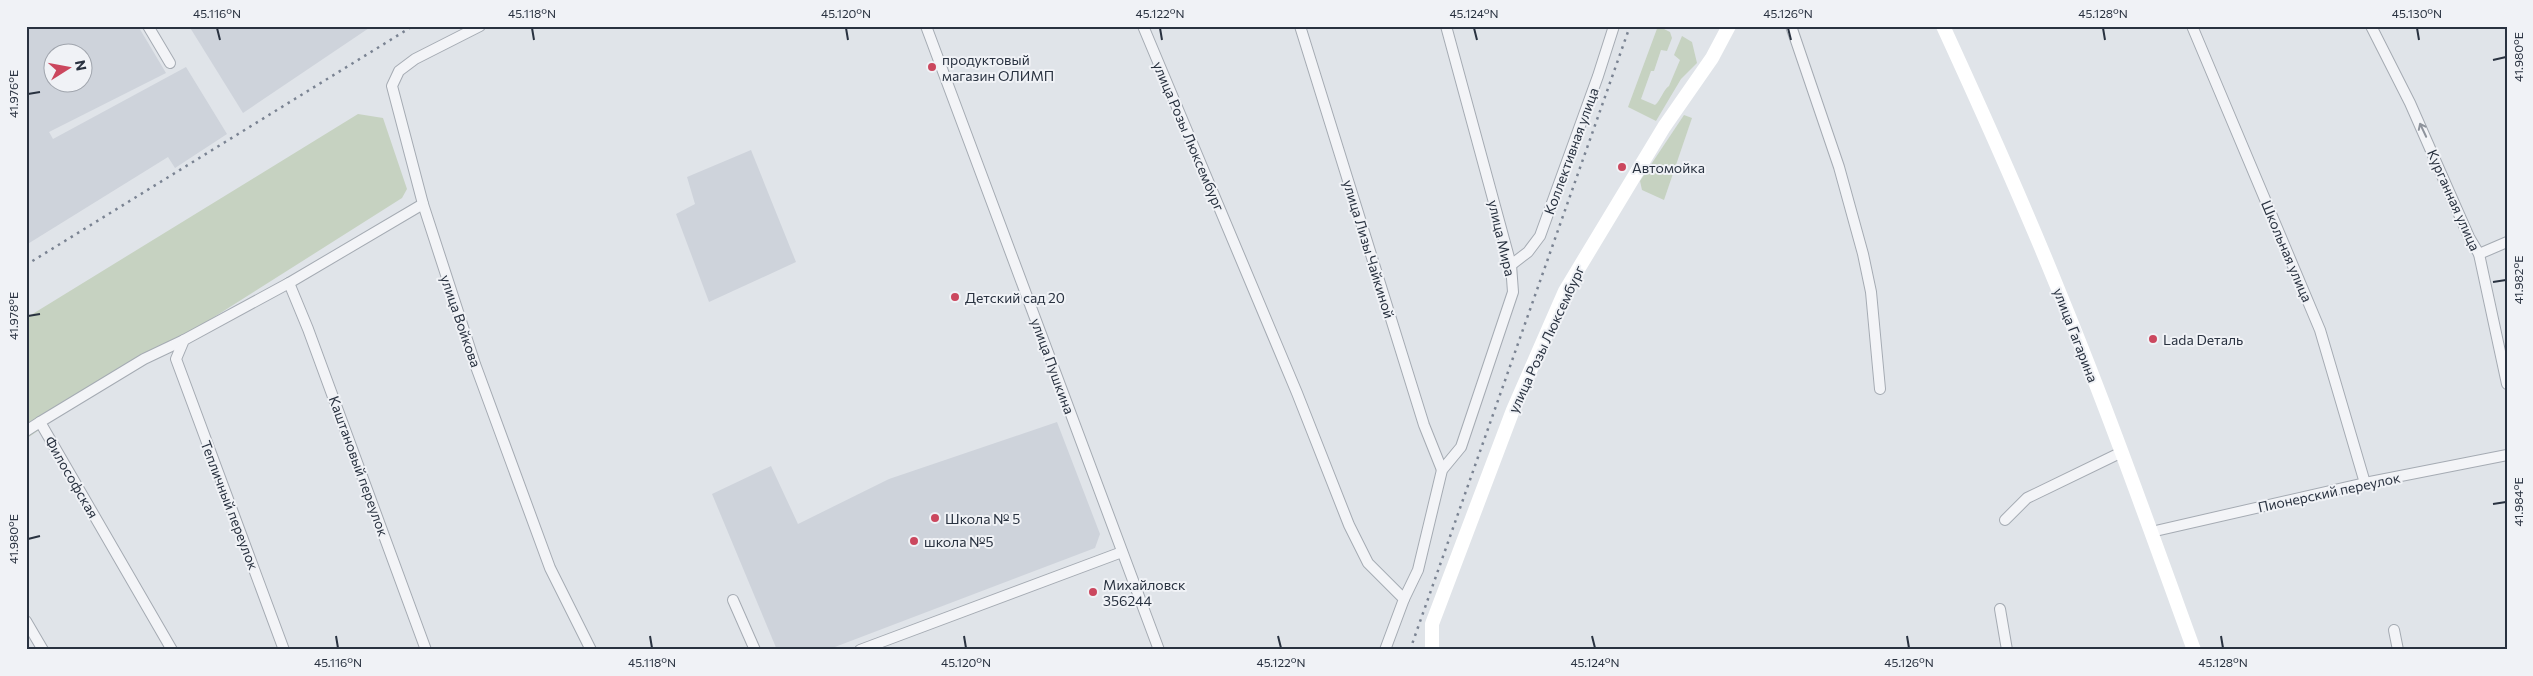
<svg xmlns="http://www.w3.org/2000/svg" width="2533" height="676" font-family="Commissioner,sans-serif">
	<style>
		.built { fill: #ced3db; fill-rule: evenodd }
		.green { fill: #c6d2c1 }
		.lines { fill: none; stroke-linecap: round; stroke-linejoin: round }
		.street-casing { stroke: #a5abb3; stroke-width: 12 }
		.street { stroke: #f3f4f7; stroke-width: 10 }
		.secondary { stroke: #fff; stroke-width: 14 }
		.rail { stroke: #7a8392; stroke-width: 2.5; stroke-dasharray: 2.5 5; stroke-linecap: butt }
		.oneway { stroke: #8e939c }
		.ticks { fill: none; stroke: #293240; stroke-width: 2 }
		.poi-dot { fill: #cb475e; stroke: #f0f2f6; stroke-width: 2 }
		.labels { text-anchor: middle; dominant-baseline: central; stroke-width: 4; stroke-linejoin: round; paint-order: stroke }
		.poi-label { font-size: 14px; fill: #293240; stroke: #f0f2f6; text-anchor: start }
		.street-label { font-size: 14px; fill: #293240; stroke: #f0f2f6 }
		.neatline { fill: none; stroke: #293240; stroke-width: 2 }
		.ticks-label { font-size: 12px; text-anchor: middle; fill: #293240 }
	</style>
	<rect width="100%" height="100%" fill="#e0e4e9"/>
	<g class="built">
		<path d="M26 26H138L166 73 49 132 53 139 186 67 227 134 175 168 168 157 26 245ZM52 52H82V82H52Z"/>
		<path d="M189 26H372L243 113Z"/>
		<path d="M751 150 796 262 709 302 676 214 695 204 687 177Z"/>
		<path d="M1057 422 1100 534 1095 548 827 650H777L712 494 771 466 798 524 889 479Z"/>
	</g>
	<g class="green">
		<path d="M1658 26 1670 32 1672 38 1667 51 1661 50 1654 71H1651L1641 99 1655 105C1661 100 1663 90 1669 86L1680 60 1674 55 1682 36 1692 42 1697 63 1681 79 1656 121 1628 107Z"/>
		<path d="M358 114 383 118 407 189 402 198 80 402 26 439V318Z"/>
		<path d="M1684 115 1692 118 1664 200 1642 190 1640 181Z"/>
	</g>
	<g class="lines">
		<g class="street-casing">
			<g id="street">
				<path d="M148 26 170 63"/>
				<path d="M480 26 415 59 399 71 392 86 423 204 475 364 550 568 591 650"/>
				<path d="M926 26 1159 650"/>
				<path d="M1143 26 1297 393 1349 525 1368 563 1404 599 1385 650"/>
				<path d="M1300 26 1424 425 1442 470"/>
				<path d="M1791 26 1839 167 1863 254 1871 292 1880 389"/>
				<path d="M2192 26 2320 330 2365 483"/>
				<path d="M2371 26 2410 103 2469 237 2479 254 2507 384"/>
				<path d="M2479 254 2507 242"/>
				<path d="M1511 265 1528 252 1540 236 1598 76 1614 26"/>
				<path d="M289 283 308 329 426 650"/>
				<path d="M26 431 40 422"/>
				<path d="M2005 520 2027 498 2122 452"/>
				<path d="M2151 532 2365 483 2507 455"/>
				<path d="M1404 599 1418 570 1442 470 1461 447 1513 292 1511 265 1446 26"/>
				<path d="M733 600 755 650"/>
				<path d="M2000 609 2007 650"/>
				<path d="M26 621 43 650"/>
				<path d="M2394 630 2398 650"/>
				<path d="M172 650 40 422 144 359 184 340"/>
				<path d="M284 650 176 359 184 340 289 283 423 204"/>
				<path d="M860 650 1122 552"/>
			</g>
		</g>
		<use href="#street" class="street"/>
		<g class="secondary">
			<path d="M1943 26C1983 113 2022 200 2058 289 2107 408 2150 529 2194 650"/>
			<path d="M1432 650V624L1513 410 1565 291 1664 127 1712 58 1729 26"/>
		</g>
		<g class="rail">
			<path d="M26 265 413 26"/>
			<path d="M1410 650 1630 26"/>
		</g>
	</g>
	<defs><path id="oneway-shaft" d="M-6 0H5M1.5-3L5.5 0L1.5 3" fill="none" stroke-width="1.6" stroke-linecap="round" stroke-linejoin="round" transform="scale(1.25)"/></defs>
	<use class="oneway" href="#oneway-shaft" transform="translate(2423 130) rotate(-115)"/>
	<path class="ticks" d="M217 28 220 40M532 28 534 40M846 28 848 40M1160 28 1162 40M1474 28 1477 40M1788 28 1791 40M2103 28 2105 40M2417 28 2419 40M2493 60 2506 57M28 94 40 92M2493 282 2506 280M28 316 40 314M2493 504 2506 502M28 539 40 536M336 636 338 648M650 636 652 648M964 636 966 648M1278 636 1281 648M1592 636 1595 648M1907 636 1909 648M2221 636 2223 648"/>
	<g class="poi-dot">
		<circle cx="932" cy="67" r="5"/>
		<circle cx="1622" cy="167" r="5"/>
		<circle cx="955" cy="297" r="5"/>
		<circle cx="2153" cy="339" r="5"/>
		<circle cx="935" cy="518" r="5"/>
		<circle cx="914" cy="541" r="5"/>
		<circle cx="1093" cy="592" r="5"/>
	</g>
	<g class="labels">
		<g class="poi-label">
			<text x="942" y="59">продуктовый<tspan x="942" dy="16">магазин ОЛИМП</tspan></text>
			<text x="1632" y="167">Автомойка</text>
			<text x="965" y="297">Детский сад 20</text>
			<text x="2163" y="339">Lada Dеталь</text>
			<text x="945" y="518">Школа № 5</text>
			<text x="924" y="541">школа №5</text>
			<text x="1103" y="584">Михайловск<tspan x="1103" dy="16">356244</tspan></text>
		</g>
		<g class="street-label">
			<text transform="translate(1189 136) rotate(67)">улица Розы Люксембург</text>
			<text transform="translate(1571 151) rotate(-70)">Коллективная улица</text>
			<text transform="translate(2454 200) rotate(66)">Курганная улица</text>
			<text transform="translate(1502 238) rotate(77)">улица Мира</text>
			<text transform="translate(1369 249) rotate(73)">улица Лизы Чайкиной</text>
			<text transform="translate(2287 251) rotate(67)">Школьная улица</text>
			<text transform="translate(461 321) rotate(71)">улица Войкова</text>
			<text transform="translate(2076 335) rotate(69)">улица Гагарина</text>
			<text transform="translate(1546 339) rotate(-65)">улица Розы Люксембург</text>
			<text transform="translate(1053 366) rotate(70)">улица Пушкина</text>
			<text transform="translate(359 466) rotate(70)">Каштановый переулок</text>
			<text transform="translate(72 477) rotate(60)">Философская</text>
			<text transform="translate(2329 492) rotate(-12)">Пионерский переулок</text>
			<text transform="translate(230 505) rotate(69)">Тепличный переулок</text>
		</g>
	</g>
	<rect width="2533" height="676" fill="none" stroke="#f0f2f6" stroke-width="55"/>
	<g transform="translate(68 68) rotate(79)"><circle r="24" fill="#f0f2f6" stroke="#a0a5ad"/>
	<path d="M0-4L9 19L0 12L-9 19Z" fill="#cb475e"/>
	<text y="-8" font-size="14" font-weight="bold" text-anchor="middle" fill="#293240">N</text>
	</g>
	<rect x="28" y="28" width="2478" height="620" class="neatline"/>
	<g class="ticks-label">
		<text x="217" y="18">45.116°N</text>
		<text x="532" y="18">45.118°N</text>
		<text x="846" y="18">45.120°N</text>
		<text x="1160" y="18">45.122°N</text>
		<text x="1474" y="18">45.124°N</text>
		<text x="1788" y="18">45.126°N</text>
		<text x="2103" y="18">45.128°N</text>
		<text x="2417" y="18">45.130°N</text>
		<text transform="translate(2519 57) rotate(-90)" y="4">41.980°E</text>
		<text transform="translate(14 94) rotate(-90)" y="4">41.976°E</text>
		<text transform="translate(2519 280) rotate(-90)" y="4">41.982°E</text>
		<text transform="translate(14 316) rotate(-90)" y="4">41.978°E</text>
		<text transform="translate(2519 502) rotate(-90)" y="4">41.984°E</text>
		<text transform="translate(14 539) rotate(-90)" y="4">41.980°E</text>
		<text x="338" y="667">45.116°N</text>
		<text x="652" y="667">45.118°N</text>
		<text x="966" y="667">45.120°N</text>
		<text x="1281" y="667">45.122°N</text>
		<text x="1595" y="667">45.124°N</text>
		<text x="1909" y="667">45.126°N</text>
		<text x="2223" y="667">45.128°N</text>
	</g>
</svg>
